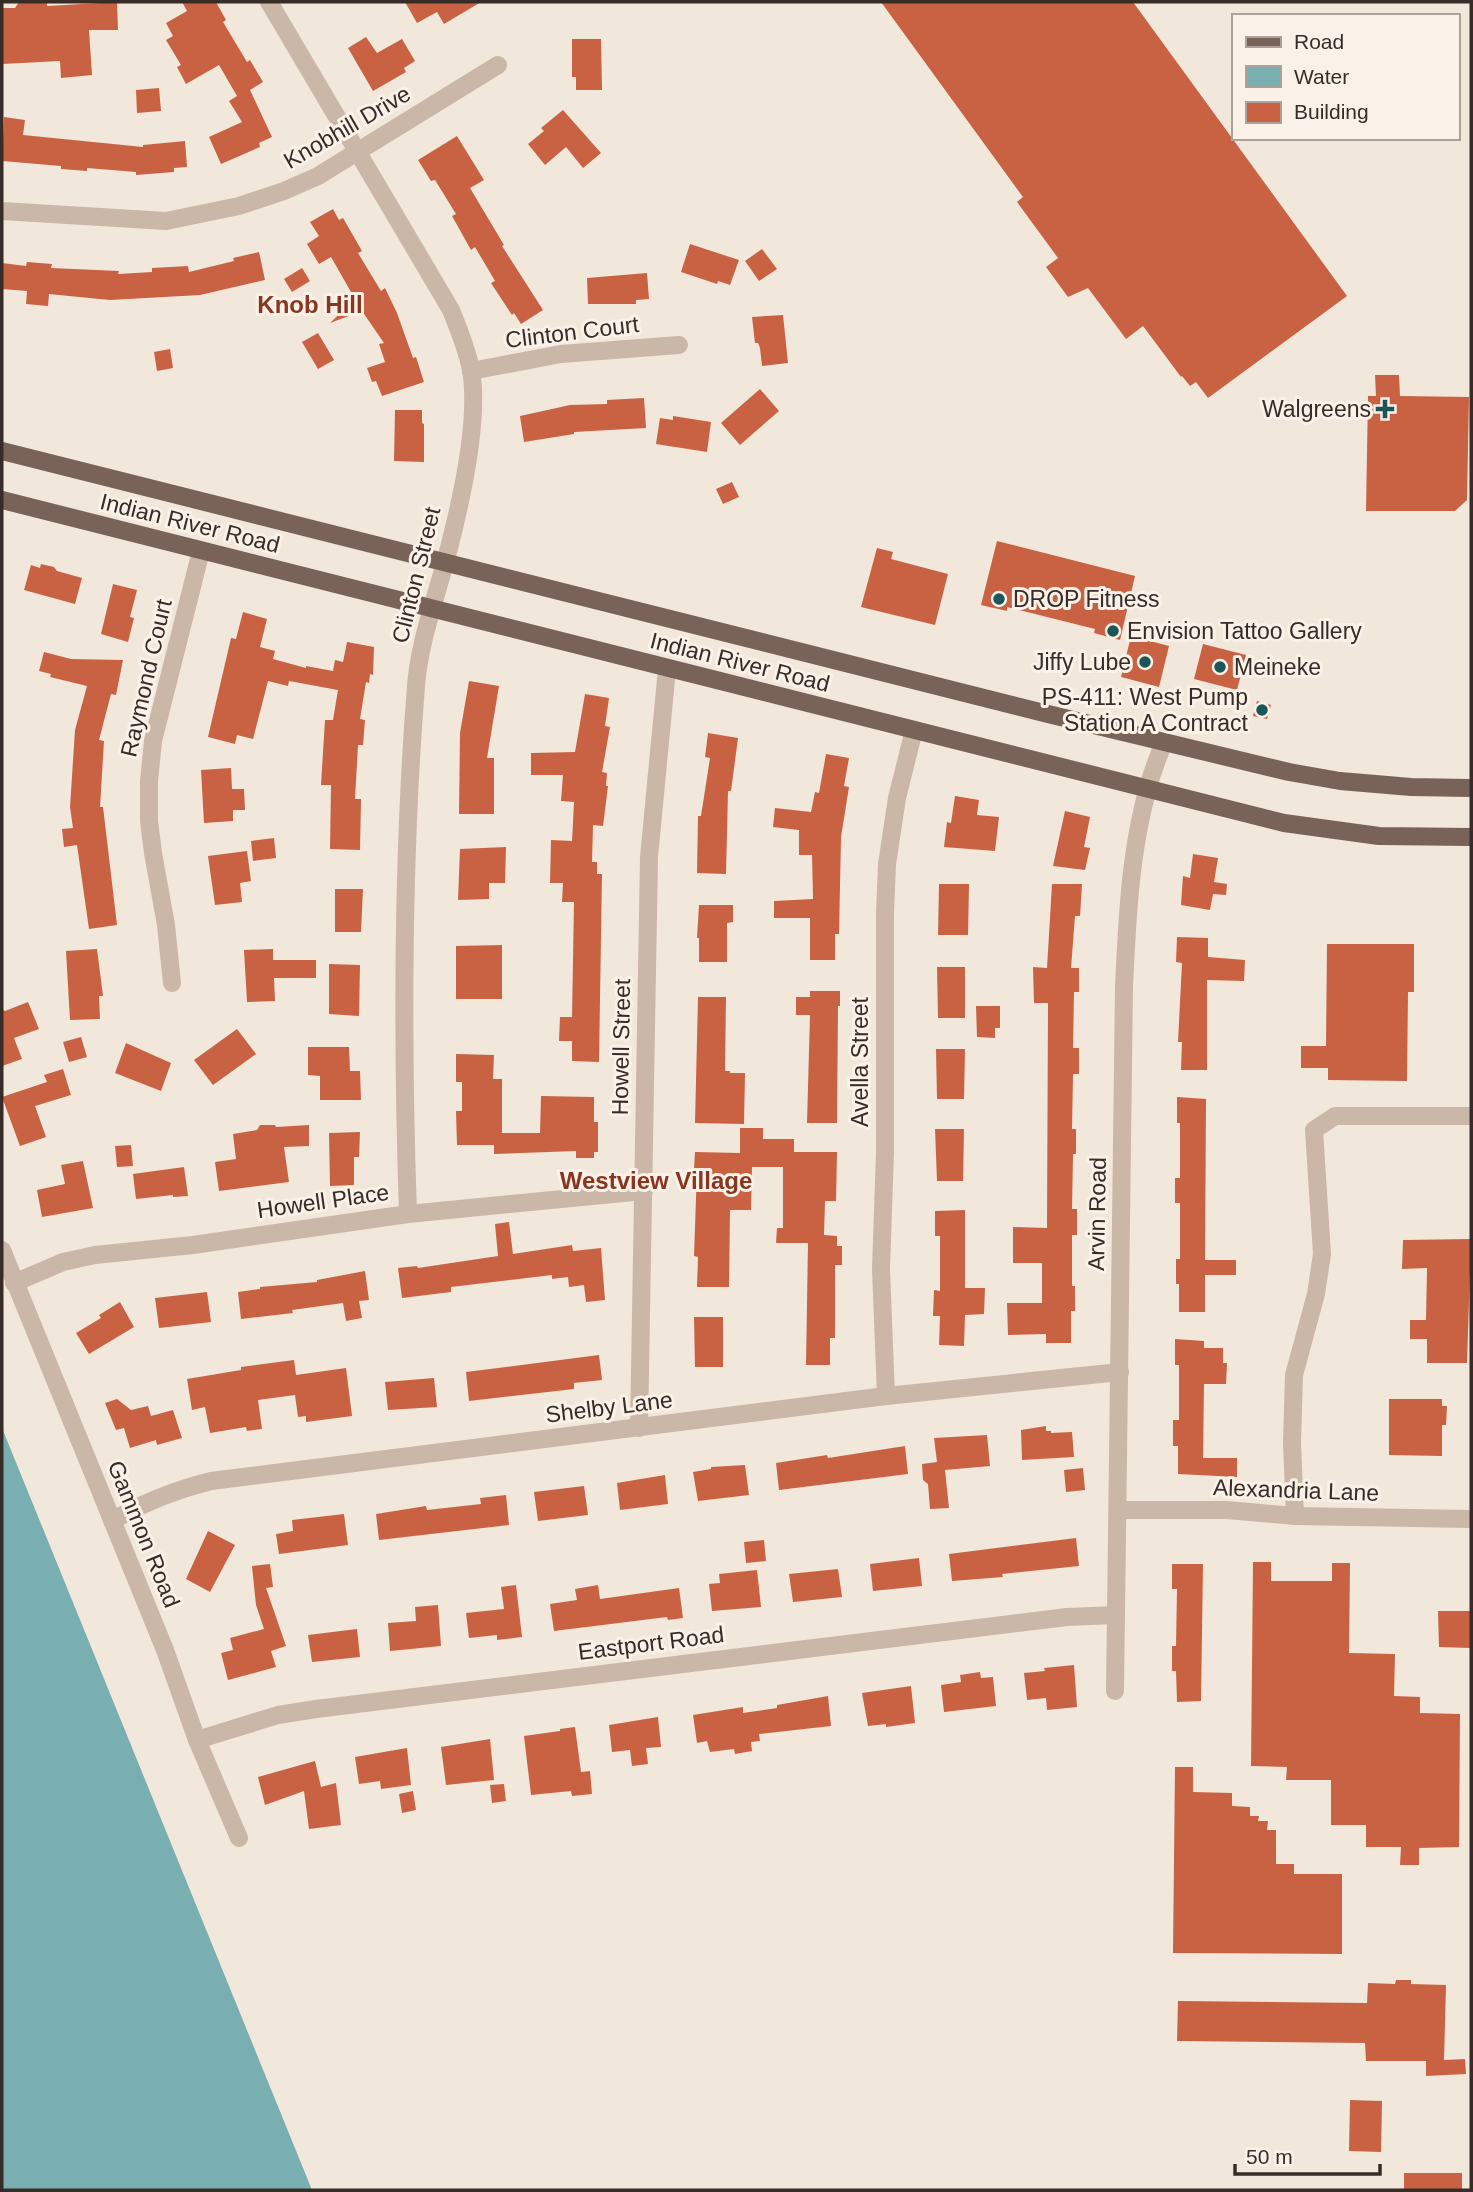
<svg xmlns="http://www.w3.org/2000/svg" width="1473" height="2192" font-family="Arial,sans-serif">
	<style>
		.water { fill: #79afb0 }
		.building { fill: #c96243 }
		.lines { fill: none; stroke-linecap: round; stroke-linejoin: round }
		.minor { stroke: #cbb7a7; stroke-width: 18 }
		.primary { stroke: #796358; stroke-width: 18 }
		.poi-dot { fill: #1c565a; stroke: #faf1e8; stroke-width: 2.5 }
		.labels { text-anchor: middle; dominant-baseline: central; stroke-width: 6; stroke-linejoin: round; paint-order: stroke }
		.street-label { font-size: 23px; fill: #372c28; stroke: #faf1e8 }
		.poi-label { font-size: 23px; fill: #372c28; stroke: #faf1e8; text-anchor: end }
		.neighbourhood-label { font-size: 24px; font-weight: bold; fill: #88361f; stroke: #faf1e8 }
	</style>
	<rect width="100%" height="100%" fill="#f2e7db"/>
	<path class="water" d="M2 1428 312 2190H2Z"/>
	<g class="building">
		<path d="M19 2H47V6L117 2 118 30H89L92 75 61 78 60 61 2 64V8H15Z"/>
		<path d="M182 2H216L226 20 223 22 247 62 250 60 263 82 250 90 272 137 259 143 260 147 221 164 209 137 242 122 229 101 237 96 219 65 186 84 177 67 181 65 166 40 173 36 166 23 187 11Z"/>
		<path d="M405 2H481L444 24 437 12 417 23Z"/>
		<path d="M881 2H1133L1347 296 1208 398 1196 382 1190 386 1182 376 1181 377 1143 326 1126 339 1088 288 1068 297 1046 267 1058 258 1017 202 1023 197Z"/>
		<path d="M366 37 377 53 402 39 415 61 404 68 406 72 373 91 348 48Z"/>
		<path d="M572 39H601L602 90H576V77H572Z"/>
		<path d="M159 88 161 111 137 113 136 90Z"/>
		<path d="M563 110 601 153 583 168 566 147 545 165 528 144 544 131 541 128Z"/>
		<path d="M4 117 25 120 23 135 143 147V145L185 141 187 167 174 168V172L136 175V172L87 168V171L61 169V166L2 161Z"/>
		<path d="M457 136 484 180 470 188 504 245 502 246 543 310 521 324 514 313 512 315 491 283 495 281 475 247 471 250 452 216 456 214 435 180 431 181 418 160Z"/>
		<path d="M333 209 339 220 343 218 362 251 358 253 381 291 385 288 397 313 413 358 416 357 424 382 382 396 376 381 372 382 367 368 385 362 379 344 384 343 362 311 330 323 355 299 331 257 319 264 307 244 319 236 310 222Z"/>
		<path d="M690 244 739 260 730 285 718 281 717 284 681 272Z"/>
		<path d="M762 249 777 269 759 281 745 261Z"/>
		<path d="M259 252 265 280 200 295 110 300 49 294 48 306 26 304 27 291 2 289V263L26 266 27 262 52 264 51 268 119 271 118 274 152 272V268L188 266 189 272 234 261 233 258Z"/>
		<path d="M302 268 310 281 292 292 284 279Z"/>
		<path d="M647 273 649 299 636 300V304H588L587 278Z"/>
		<path d="M783 315 788 363 762 366 760 348 758 343H755L752 317Z"/>
		<path d="M318 333 334 360 318 369 302 342Z"/>
		<path d="M170 349 173 368 157 371 154 352Z"/>
		<path d="M1375 375H1399L1400 396 1469 397 1467 500 1455 511H1366L1368 396H1376Z"/>
		<path d="M760 389 779 411 740 445 721 423Z"/>
		<path d="M644 398 646 428 574 432V434L524 442 520 416 570 405 607 404V400Z"/>
		<path d="M395 410H422V423L424 424V462L394 461Z"/>
		<path d="M673 416 711 422 707 452 656 444 660 418 673 420Z"/>
		<path d="M732 482 739 497 723 504 716 489Z"/>
		<path d="M997 541 1135 576 1120 640 1094 633 1095 629 1007 607V611L981 605Z"/>
		<path d="M877 548 893 552 891 559 948 574 935 625 861 607Z"/>
		<path d="M41 564 54 567 57 571 82 578 75 604 24 590 31 565 40 568Z"/>
		<path d="M113 584 137 590 130 617 134 618 128 642 101 634Z"/>
		<path d="M243 612 267 619 260 647 275 651 273 659 306 668V666L333 671 335 660 343 662 347 642 374 647 373 675 370 674 369 683 366 682 360 719 365 720 363 745H358L355 799H361L360 850 330 849 331 785H321L325 720H333L338 690 289 681 288 686 268 681 253 739 237 735 235 744 208 737 231 638 236 639Z"/>
		<path d="M1131 636 1169 646 1159 687 1121 677Z"/>
		<path d="M1203 644 1246 655 1237 690 1194 679Z"/>
		<path d="M44 652 71 659 123 660 116 695 111 694 99 740 104 741 100 807H103L117 925 89 929 77 845 64 847 62 829 73 828 70 807 75 730 87 686 50 677 51 674 39 671Z"/>
		<path d="M469 681 499 686 487 758H494V814H459L460 733Z"/>
		<path d="M585 694 609 698 605 726 610 727 602 772 607 773 606 786H608L603 826 593 825 592 862H597V874H602L599 1062 572 1061V1041H559L560 1017H572L574 902H562L563 883H550L551 840 572 841 574 802 561 801 563 775H531V753L575 752Z"/>
		<path d="M1257 701 1271 705 1267 719 1253 716Z"/>
		<path d="M708 733 738 738 731 791H728L726 874 697 873 698 816H701L710 758 705 757Z"/>
		<path d="M826 754 849 758 844 786 849 787 841 837 839 934H835V960H810V918H774V901L813 899 812 855H799V830L773 827 775 808 811 812 815 792 819 793Z"/>
		<path d="M231 768 232 789H244L245 810H233V821L204 823 201 770Z"/>
		<path d="M955 796 979 800 977 815 999 817 995 851 944 847 947 822 951 823Z"/>
		<path d="M1065 811 1090 817 1084 847 1090 848 1085 870 1053 866Z"/>
		<path d="M274 838 276 858 253 861 251 841Z"/>
		<path d="M506 847 505 883H489V899L458 900 460 849Z"/>
		<path d="M247 851 251 881 240 883 242 902 215 905 208 856Z"/>
		<path d="M1193 854 1218 858 1214 882 1227 884 1226 895 1213 894 1210 910 1181 905 1183 876 1190 878Z"/>
		<path d="M939 884H969L968 935H938Z"/>
		<path d="M1052 884H1082L1080 916H1075L1071 968H1079V992H1074L1073 1048H1079V1074H1073L1072 1129H1076V1154H1073L1072 1209H1077V1235H1072V1286H1075V1311H1071V1343H1046V1334L1008 1335 1007 1303H1042V1263H1013V1227L1047 1228 1048 1003H1034L1033 967 1047 968Z"/>
		<path d="M335 889H363L361 932H335Z"/>
		<path d="M699 905H733V922L727 923V962H699V938H697Z"/>
		<path d="M1177 937 1208 938V957L1245 960 1244 981 1207 980V1070H1181L1182 1042H1178L1182 963 1176 962Z"/>
		<path d="M1327 944H1414V992H1408L1407 1081 1328 1080V1068H1301V1046H1326Z"/>
		<path d="M502 945V999H456V946Z"/>
		<path d="M97 949 103 996H99L100 1019 70 1020 66 951Z"/>
		<path d="M273 949V960H316V978H274L275 1001 247 1002 244 950Z"/>
		<path d="M329 964 360 965 359 1016 329 1014Z"/>
		<path d="M937 967H965V1018H938Z"/>
		<path d="M810 991H840V1006H838L837 1123H807L810 1015H796V997H810Z"/>
		<path d="M698 997H726L725 1071H730V1073H745L744 1124 695 1123Z"/>
		<path d="M28 1002 39 1029 14 1038 22 1059 2 1066V1009L5 1011Z"/>
		<path d="M976 1006H1000V1028H995V1038L977 1037Z"/>
		<path d="M237 1029 256 1054 213 1085 194 1060Z"/>
		<path d="M81 1037 87 1057 69 1062 63 1042Z"/>
		<path d="M126 1043 171 1063 161 1091 115 1073Z"/>
		<path d="M308 1047H349L350 1071H360L361 1100H320V1076L308 1075Z"/>
		<path d="M936 1049H965L964 1099H937Z"/>
		<path d="M456 1054 494 1055 493 1079H502V1133H540L541 1096 594 1097V1122H598V1152H594V1158H576V1151L494 1154V1145H457L456 1111H462V1082H456Z"/>
		<path d="M63 1069 71 1095 35 1106 46 1137 20 1146 2 1097 47 1082 44 1075Z"/>
		<path d="M1177 1097 1206 1099 1205 1260H1236V1275H1205V1312H1179V1284H1176V1259H1180V1203H1175V1178H1180V1123H1177Z"/>
		<path d="M260 1125H275L276 1127 309 1125V1146L284 1147 289 1182 219 1191 215 1162 236 1159 233 1134 257 1130Z"/>
		<path d="M740 1128H763V1139H794V1152H837L836 1201H825L824 1235 837 1236V1246H842V1265H835V1338H830V1365H806L808 1243H776L777 1228H783V1167H752L751 1210H730L729 1287H697L698 1257 694 1256 697 1169H694L695 1152 740 1153Z"/>
		<path d="M935 1129H964L963 1181H937Z"/>
		<path d="M360 1132 359 1157H354V1185L330 1186 329 1133Z"/>
		<path d="M131 1145 133 1166 117 1167 115 1146Z"/>
		<path d="M83 1161 93 1208 42 1217 37 1190 65 1184 61 1165Z"/>
		<path d="M184 1167 188 1196 173 1197V1195L136 1199 133 1174Z"/>
		<path d="M965 1210V1288H985L984 1314 965 1315 964 1346 939 1345 940 1316H933L934 1290 940 1291V1236H935V1211Z"/>
		<path d="M509 1222 513 1254 572 1245 573 1251 601 1248 605 1300 586 1302 584 1285 569 1287 568 1277 552 1279V1275L451 1287V1292L402 1298 398 1268 417 1266 418 1268 498 1256 495 1224Z"/>
		<path d="M1471 1239 1467 1363H1427V1339H1410V1320H1426L1427 1268 1402 1269 1403 1240Z"/>
		<path d="M365 1271 369 1300 359 1301 362 1318 346 1321 343 1303 292 1310 293 1313 241 1319 238 1292 260 1289V1287L317 1282V1280Z"/>
		<path d="M207 1292 211 1322 159 1328 155 1298Z"/>
		<path d="M120 1302 134 1327 89 1354 76 1333 101 1318 99 1315Z"/>
		<path d="M694 1317H723V1367H695Z"/>
		<path d="M1175 1339 1204 1341V1348H1223V1363H1227L1226 1384H1204L1203 1458H1237V1477L1178 1474V1446H1173V1420H1179V1365H1175Z"/>
		<path d="M599 1355 602 1380 574 1383V1389L469 1401 466 1372Z"/>
		<path d="M294 1360 296 1375 346 1368 352 1416 306 1422V1416L298 1417 295 1395 258 1400 262 1429 247 1431 246 1427 210 1433 205 1407 192 1410 187 1379 241 1370V1367Z"/>
		<path d="M434 1378 437 1407 388 1410 385 1382Z"/>
		<path d="M117 1399 131 1410 148 1406 151 1416 173 1410 182 1438 157 1445 156 1440 130 1448 124 1428 116 1430 105 1403Z"/>
		<path d="M1389 1399H1442V1406H1447L1446 1425H1442V1456L1389 1455Z"/>
		<path d="M1046 1426V1431H1051V1433L1072 1432 1074 1457 1022 1460 1021 1430Z"/>
		<path d="M987 1435 990 1466 945 1470 949 1508 930 1509 928 1484 923 1480 922 1464 937 1462 934 1438Z"/>
		<path d="M905 1446 908 1474 779 1490 776 1463 827 1455 828 1458Z"/>
		<path d="M745 1465 749 1495 698 1501 693 1472 711 1469V1467Z"/>
		<path d="M1083 1468 1085 1490 1066 1492 1064 1470Z"/>
		<path d="M665 1475 668 1504 620 1510 617 1483Z"/>
		<path d="M584 1486 588 1515 538 1521 534 1492Z"/>
		<path d="M506 1495 509 1525 379 1540 376 1514 426 1506 427 1510 481 1504 480 1498Z"/>
		<path d="M344 1514 348 1545 279 1554 276 1534 293 1531 292 1520Z"/>
		<path d="M208 1531 235 1545 210 1592 186 1579Z"/>
		<path d="M1076 1538 1079 1566 1002 1574 1003 1577 952 1581 949 1554Z"/>
		<path d="M764 1540 766 1561 746 1563 744 1542Z"/>
		<path d="M919 1558 922 1586 873 1591 870 1564Z"/>
		<path d="M1253 1562H1271V1581H1332V1563H1350L1349 1653 1395 1654 1394 1696 1420 1697V1713L1460 1714 1459 1847 1419 1848V1865H1400L1401 1847H1366V1825H1331V1780H1286L1287 1767 1251 1766Z"/>
		<path d="M270 1564 273 1587 266 1588 286 1646 271 1651 276 1667 228 1680 221 1653 233 1650 230 1638 264 1629 256 1605 252 1566Z"/>
		<path d="M1172 1564H1203L1201 1701 1177 1702 1176 1671H1172V1646H1176L1177 1589H1172Z"/>
		<path d="M838 1569 842 1597 793 1602 789 1574Z"/>
		<path d="M757 1570 761 1607 712 1611 709 1584 720 1583 719 1574Z"/>
		<path d="M516 1585 522 1637 497 1640V1635L469 1638 466 1613 504 1609 501 1587Z"/>
		<path d="M598 1585 600 1599 679 1588 683 1618 668 1620 667 1617 554 1631 550 1604 577 1600 575 1589Z"/>
		<path d="M438 1605 441 1646 390 1651 388 1623 416 1621 415 1607Z"/>
		<path d="M1438 1611H1471V1648L1439 1647Z"/>
		<path d="M357 1629 360 1657 312 1662 308 1635Z"/>
		<path d="M1074 1665 1077 1707 1047 1710 1046 1698 1027 1700 1024 1673 1045 1671 1044 1668Z"/>
		<path d="M980 1672 981 1678 993 1677 996 1706 944 1712 941 1685 961 1682 960 1675Z"/>
		<path d="M911 1686 915 1723 886 1727V1724L868 1726 862 1693Z"/>
		<path d="M828 1696 831 1726 759 1734 760 1741 751 1742 752 1751 735 1754 734 1749 710 1752 707 1741 697 1743 693 1715 743 1707V1713L777 1708V1705Z"/>
		<path d="M658 1717 661 1747 646 1748 648 1764 632 1766 630 1750 612 1752 609 1725Z"/>
		<path d="M575 1727 581 1772 590 1771 592 1794 572 1796 571 1791 531 1795 524 1736 560 1731V1729Z"/>
		<path d="M490 1739 494 1780 446 1785 441 1747Z"/>
		<path d="M407 1748 411 1785 381 1789 380 1781 359 1784 355 1757Z"/>
		<path d="M315 1761 321 1787 336 1783 341 1825 309 1829 304 1791 265 1805 258 1777Z"/>
		<path d="M1175 1767H1193V1792L1232 1793V1806L1250 1807V1816H1259L1258 1821H1268L1267 1830H1276V1864H1294V1874H1342V1954L1173 1953Z"/>
		<path d="M504 1784 506 1801 492 1803 490 1785Z"/>
		<path d="M413 1791 416 1810 402 1813 399 1794Z"/>
		<path d="M1396 1980H1411V1984L1446 1985 1444 2060 1465 2059 1466 2074 1426 2076V2061H1366L1365 2043 1177 2041 1178 2001 1367 2003 1368 1983 1395 1984Z"/>
		<path d="M1350 2100 1382 2101 1381 2152 1349 2151Z"/>
		<rect x="1404" y="2173" width="58" height="17"/>
	</g>
	<g class="lines">
		<g class="minor">
			<path d="M269 2 451 310C459 330 467 349 471 370 480 422 459 511 445 563 434 603 419 645 416 686 402 862 402 1038 408 1214"/>
			<path d="M2 211 166 221 239 206 284 191 318 176 498 65"/>
			<path d="M471 371 561 354 679 345"/>
			<path d="M172 983 166 925 153 853 149 821V781L153 741 201 551"/>
			<path d="M2 1250 165 1650 197 1740 239 1838"/>
			<path d="M14 1283 63 1262 95 1255 193 1245 408 1214 644 1191"/>
			<path d="M886 1396 881 1269 885 1152V914L887 864 897 798 914 730"/>
			<path d="M639 1428 649 857 667 669"/>
			<path d="M1118 1510H1227L1295 1516 1471 1519"/>
			<path d="M1295 1516 1292 1443 1294 1375 1316 1294 1322 1254 1314 1130 1335 1116H1471"/>
			<path d="M112 1521C144 1502 175 1490 211 1481L886 1396 1120 1372"/>
			<path d="M1115 1691 1124 987C1127 921 1130 852 1148 788 1152 772 1158 757 1164 742"/>
			<path d="M197 1740 278 1715 316 1709 1067 1617 1115 1615"/>
		</g>
		<g class="primary">
			<path d="M2 451 1048 714 1289 772 1340 781 1411 787 1471 788"/>
			<path d="M2 500 1284 823 1379 836 1471 837"/>
		</g>
	</g>
	<g class="poi-dot">
		<path d="M1381.5 398.5h7v7h7v7h-7v7h-7v-7h-7v-7h7z"/>
		<circle cx="999" cy="599" r="7"/>
		<circle cx="1113" cy="631" r="7"/>
		<circle cx="1145" cy="662" r="7"/>
		<circle cx="1220" cy="667" r="7"/>
		<circle cx="1262" cy="710" r="7"/>
	</g>
	<g class="labels">
		<g class="street-label">
			<text transform="translate(347 127) rotate(-30)">Knobhill Drive</text>
			<text transform="translate(572 332) rotate(-7)">Clinton Court</text>
			<text transform="translate(190 523) rotate(14)">Indian River Road</text>
			<text transform="translate(416 575) rotate(-76)">Clinton Street</text>
			<text transform="translate(740 662) rotate(14)">Indian River Road</text>
			<text transform="translate(146 678) rotate(-77)">Raymond Court</text>
			<text transform="translate(621 1047) rotate(-89)">Howell Street</text>
			<text transform="translate(860 1062) rotate(-90)">Avella Street</text>
			<text transform="translate(323 1201) rotate(-8)">Howell Place</text>
			<text transform="translate(1097 1214) rotate(-89)">Arvin Road</text>
			<text transform="translate(609 1407) rotate(-7)">Shelby Lane</text>
			<text transform="translate(1296 1490) rotate(2)">Alexandria Lane</text>
			<text transform="translate(144 1534) rotate(68)">Gammon Road</text>
			<text transform="translate(651 1643) rotate(-7)">Eastport Road</text>
		</g>
		<g class="poi-label">
			<text x="1371" y="409">Walgreens</text>
			<text x="1013" y="599" text-anchor="start">DROP Fitness</text>
			<text x="1127" y="631" text-anchor="start">Envision Tattoo Gallery</text>
			<text x="1131" y="662">Jiffy Lube</text>
			<text x="1234" y="667" text-anchor="start">Meineke</text>
			<text x="1248" y="697">PS-411: West Pump<tspan x="1248" dy="26">Station A Contract</tspan></text>
		</g>
		<g class="neighbourhood-label">
			<text x="310" y="304">Knob Hill</text>
			<text x="656" y="1180">Westview Village</text>
		</g>
	</g>
	<rect width="1473" height="2192" fill="none" stroke="#372c28" stroke-width="7"/>
	<rect x="1232" y="14" width="228" height="126" fill="#faf1e8" stroke="#aca29b" stroke-width="2"/>
	<rect x="1246" y="37" width="35" height="10" fill="#796358" stroke="#aca29b" stroke-width="2"/>
	<text x="1294" y="49" font-size="21" fill="#372c28">Road</text>
	<rect x="1246" y="66" width="35" height="21" fill="#79afb0" stroke="#aca29b" stroke-width="2"/>
	<text x="1294" y="84" font-size="21" fill="#372c28">Water</text>
	<rect x="1246" y="102" width="35" height="21" fill="#c96243" stroke="#aca29b" stroke-width="2"/>
	<text x="1294" y="119" font-size="21" fill="#372c28">Building</text>
	<path d="M1235 2164v10h145v-10" fill="none" stroke="#372c28" stroke-width="3.5"/>
	<text x="1246" y="2164" font-size="21" fill="#372c28" stroke="#faf1e8" stroke-width="5" paint-order="stroke">50 m</text>
</svg>
